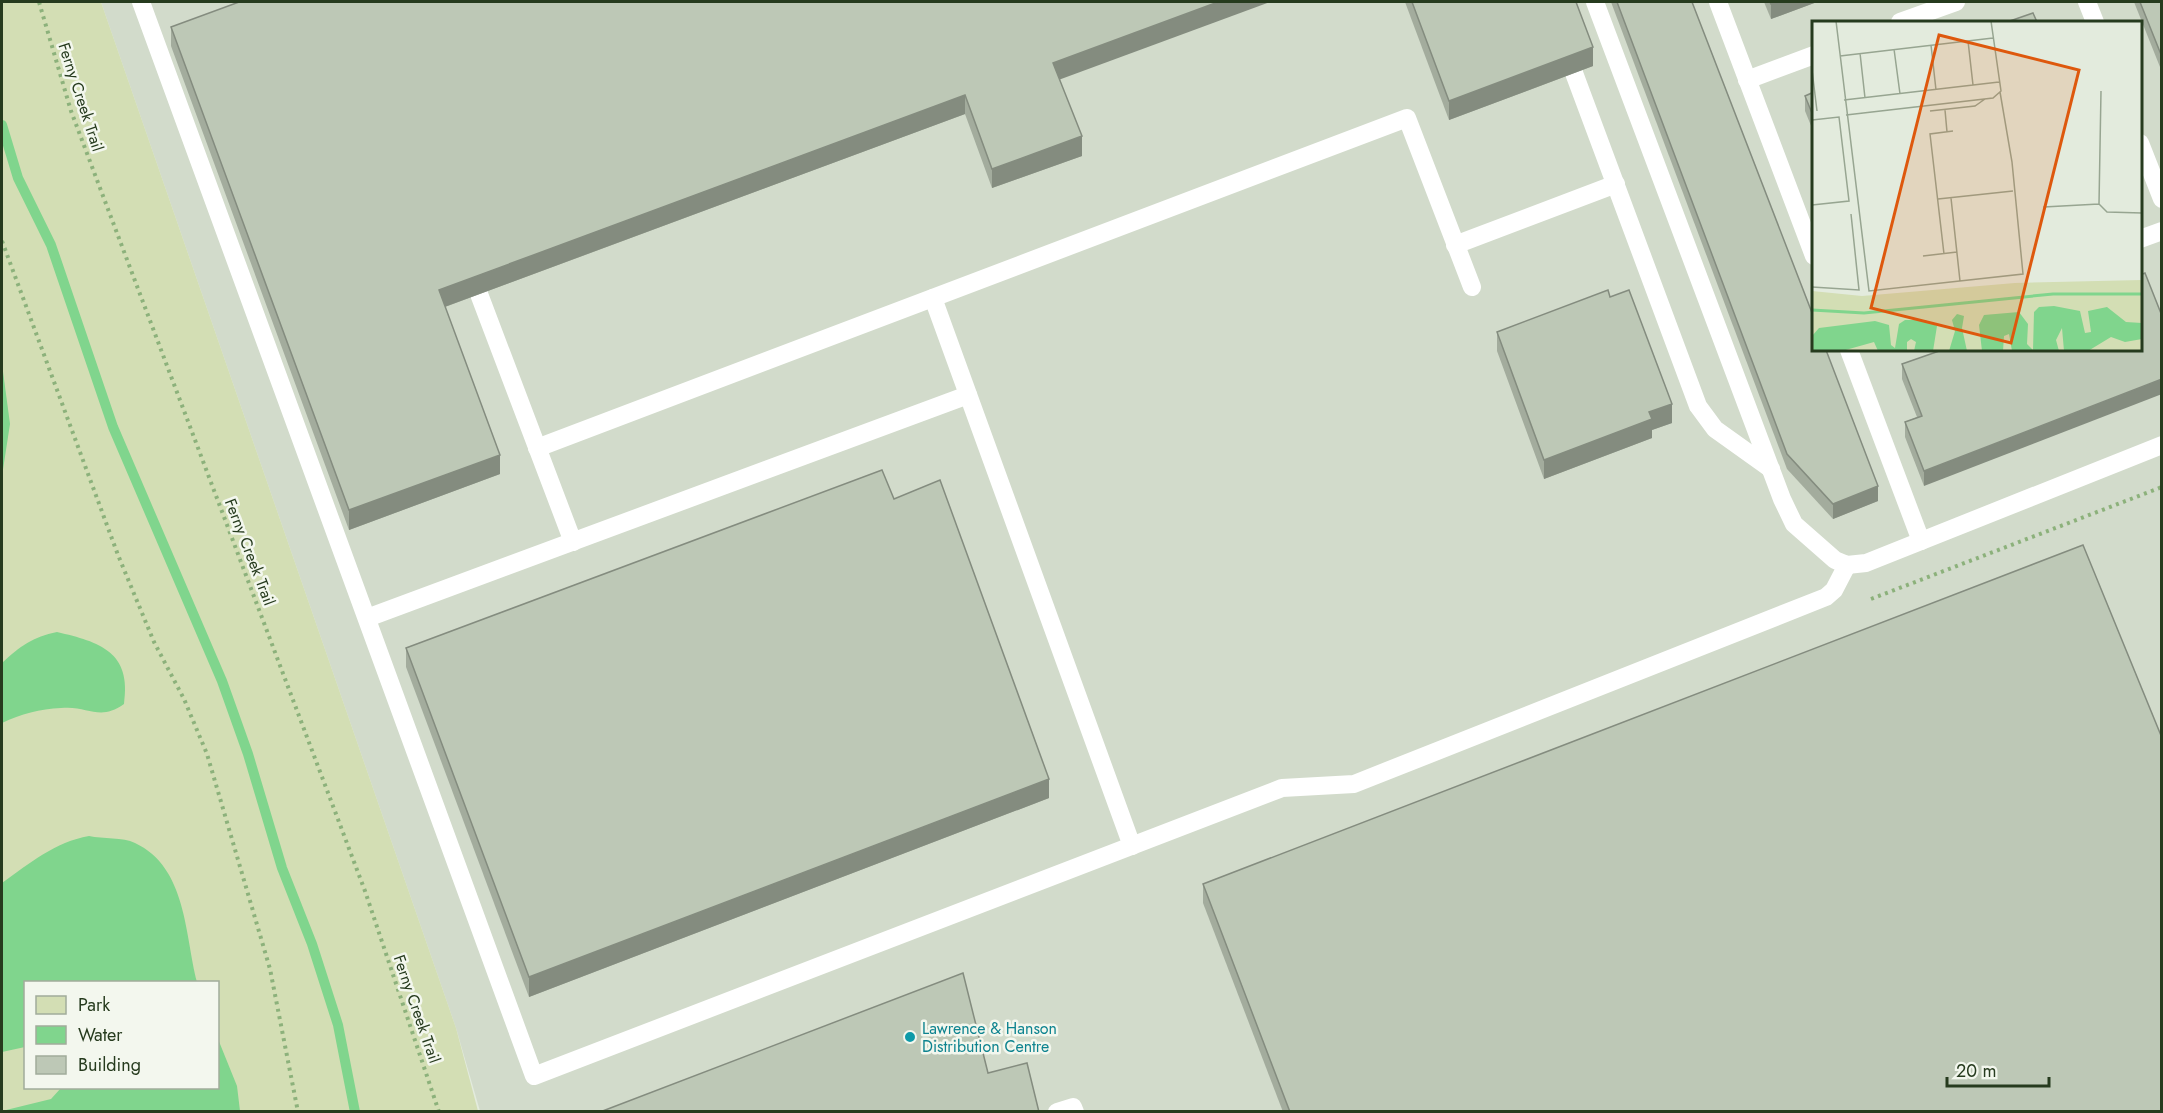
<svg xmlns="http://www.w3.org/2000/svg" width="2163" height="1113" font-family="Jost,sans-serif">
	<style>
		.built { fill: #d2dbcb; fill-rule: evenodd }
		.green { fill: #d3deb4; fill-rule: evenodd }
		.water { fill: #80d58d }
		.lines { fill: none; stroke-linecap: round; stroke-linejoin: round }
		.stream { stroke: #80d58d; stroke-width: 10 }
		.path { stroke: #8cb17b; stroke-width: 4; stroke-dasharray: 3 4.5; stroke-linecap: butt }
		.lane { stroke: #fff; stroke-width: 18 }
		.wall { fill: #a3ac9d }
		.shaded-wall { fill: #848c7f }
		.building { fill: #bdc8b6; stroke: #848c7f; stroke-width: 1.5 }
		.culture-dot { fill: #0f9aa8; stroke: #f3f7ee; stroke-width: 2 }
		.labels { text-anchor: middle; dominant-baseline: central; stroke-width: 5; stroke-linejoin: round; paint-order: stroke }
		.street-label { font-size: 16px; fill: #263b1e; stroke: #f3f7ee }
		.culture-label { font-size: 16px; fill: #0d838f; stroke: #f3f7ee; text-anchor: start }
		.inset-river { fill: none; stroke: #80d58d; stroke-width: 3 }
		.inset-road { fill: none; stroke: #97a591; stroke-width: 1.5 }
		.view { fill: #de580d; fill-opacity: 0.15; stroke: #de580d; stroke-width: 3 }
		.inset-edge { fill: none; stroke: #263b1e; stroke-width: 3 }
	</style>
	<rect width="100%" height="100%" fill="#e3ebdd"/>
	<path class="built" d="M101 2H2161V1111H480L456 1028ZM1814 22H2140V350H1814Z"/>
	<path class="green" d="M2 2H101L456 1028 478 1111 2 1112ZM26 982H218V1088H26Z"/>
	<g class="water">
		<path d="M2 364 10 424 2 476Z"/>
		<path d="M57 632C100 642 132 652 124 704 99 722 88 705 61 708 40 709 21 714 2 723V663C20 646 33 637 57 632Z"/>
		<path d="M89 836C103 839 123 837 135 843 187 867 185 936 197 982H26L25 1047 2 1052V883C30 863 55 842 89 836Z"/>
		<path d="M218 1039 237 1086 240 1111H2L51 1099 61 1088H218Z"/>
	</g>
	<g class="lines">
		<path class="stream" d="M2 125 18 178 51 245 113 427 222 681 248 754 282 868 312 944 338 1025 355 1112"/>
		<g class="path">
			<path d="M39 2 71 111 365 891 439 1112"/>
			<path d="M2 241 118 555 154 642 184 699 207 754 270 969 298 1112"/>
			<path d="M1871 599 2162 487"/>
		</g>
		<g class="lane">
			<path d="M141 2 534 1076 1282 788 1354 784 1826 597 1834 590 1847 565"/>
			<path d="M1595 2 1782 499 1794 524 1835 560 1847 565 1866 563 2162 445"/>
			<path d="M1718 2 1814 256"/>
			<path d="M2087 2 2095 22"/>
			<path d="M1900 22 1956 2"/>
			<path d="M1574 73 1698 406 1715 429 1771 469"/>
			<path d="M1747 80 1814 55"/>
			<path d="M2140 143 2162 199"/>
			<path d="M2140 239 2162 231"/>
			<path d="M1455 245 1616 184"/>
			<path d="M479 294 573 542"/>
			<path d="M933 298 1132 846"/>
			<path d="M1849 350 1921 541"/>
			<path d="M537 448 1407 118 1472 287"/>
			<path d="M367 618 968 395"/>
			<path d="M1057 1112 1073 1107 1075 1112"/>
		</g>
	</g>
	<g class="wall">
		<path d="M1405 2H1576L1593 66 1449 120Z"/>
		<path d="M1611 2H1692L1878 501 1833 519 1787 469Z"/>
		<path d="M1764 2H1817L1771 19Z"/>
		<path d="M2134 2H2162V72Z"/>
		<path d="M171 27 1060 80 1082 156 992 188 965 114 445 307 500 474 349 530 171 46Z"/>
		<path d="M1814 92V133L1805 111V96Z"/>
		<path d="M1610 297 1672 423 1652 430V438L1544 479 1497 351V332Z"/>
		<path d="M1942 350 1924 486 1905 437V422L1917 417 1902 379V364Z"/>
		<path d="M894 499 1049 798 529 997 406 667V648Z"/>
		<path d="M1203 884 2162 1112H1283L1203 903Z"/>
	</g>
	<g class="shaded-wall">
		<path d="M1218 2H1270L1053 82V63Z"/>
		<path d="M1778 2H1817L1771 19V4Z"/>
		<path d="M1593 47V66L1449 120V101Z"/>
		<path d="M965 95V114L439 309V290Z"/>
		<path d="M1082 136V156L992 188V169Z"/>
		<path d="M2162 379V394L1924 486V471Z"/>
		<path d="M1672 404V423L1652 430V438L1544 479V460L1649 412Z"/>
		<path d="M500 455V474L349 530V510Z"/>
		<path d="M1878 486V501L1833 519V504Z"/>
		<path d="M1049 779V798L529 997V977Z"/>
	</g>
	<g class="building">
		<path d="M239 2H1218L1053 63 1082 136 992 169 965 95 439 290 500 455 349 510 171 27Z"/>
		<path d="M1412 2H1576L1593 47 1449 101Z"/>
		<path d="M1617 2H1692L1814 318V350H1826L1878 486 1833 504 1787 454Z"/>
		<path d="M1770 2H1778L1771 4Z"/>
		<path d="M2140 2H2162V57Z"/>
		<path d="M2033 13 2037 22H2007Z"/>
		<path d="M1814 92V118L1805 96Z"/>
		<path d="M2145 273 2162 316V379L1924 471 1905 422 1922 416 1902 364 1942 350H2140V275Z"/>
		<path d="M1608 290 1610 297 1629 290 1672 404 1649 412 1652 419 1544 460 1497 332Z"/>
		<path d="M882 470 894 499 940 480 1049 779 529 977 406 648Z"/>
		<path d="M2083 545 2162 738V1112H1290L1203 884Z"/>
		<path d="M963 973 988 1073 1027 1063 1039 1112H600Z"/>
	</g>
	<circle class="culture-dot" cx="910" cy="1037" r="6"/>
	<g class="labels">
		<g class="street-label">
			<text transform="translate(81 97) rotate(72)">Ferny Creek Trail</text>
			<text transform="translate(250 552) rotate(69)">Ferny Creek Trail</text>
			<text transform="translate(417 1009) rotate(71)">Ferny Creek Trail</text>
		</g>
		<g class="culture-label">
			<text x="922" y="1028">Lawrence &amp; Hanson<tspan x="922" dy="18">Distribution Centre</tspan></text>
		</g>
	</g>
	<g transform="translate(1812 21)">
		<rect width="330" height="330" fill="#e3ebdd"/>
		<path d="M330 259V330H0V270L50 275 203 262Z" fill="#d3deb4"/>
		<path d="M242 285 268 290 273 312 279 311 276 290 295 286 314 301 330 302V318L313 321 299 316 276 330H252L250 307 244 319 247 330H200L197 313 192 315 191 330H170L167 304 172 294 207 291 216 303 215 323 221 329 222 291 227 286ZM145 293 152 295 150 307 155 330H137L143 310 140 299ZM93 299H113L125 305 121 330H102L104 321 99 318 95 321V330H66L62 321 30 330H0V315L7 307 63 300 77 304 79 324 83 327 87 303Z" fill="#80d58d"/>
		<path class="inset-river" d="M0 289 52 292 241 273H330"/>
		<path class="inset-road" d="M24 0 57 270 211 253 200 141 188 71M156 20 161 64M119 24 124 69M82 28 88 73M48 32 53 77M28 35 181 17M0 49 5 90M289 70 287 183 295 191 330 192M32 79 187 61M133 89 135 111M118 90 163 85 173 78M34 94 181 77 189 70 179 0M0 99 27 96 37 180 0 184M139 177 148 260M126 178 201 170M232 191V186L287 183M132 233 118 113 141 110M111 235 145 231M0 266 47 269 39 193"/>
		<path class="view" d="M127 14 267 49 199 322 59 287Z"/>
		<rect width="330" height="330" class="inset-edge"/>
	</g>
	<rect width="2163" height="1113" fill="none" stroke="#263b1e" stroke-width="6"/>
	<rect x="24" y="981" width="195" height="108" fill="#f3f7ee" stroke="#a1ac9b" stroke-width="1.5"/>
	<rect x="36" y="996" width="30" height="18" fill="#d3deb4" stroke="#a1ac9b" stroke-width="1.5"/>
	<text x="78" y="1011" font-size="18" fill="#263b1e">Park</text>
	<rect x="36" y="1026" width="30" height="18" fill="#80d58d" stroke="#a1ac9b" stroke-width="1.5"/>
	<text x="78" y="1041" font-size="18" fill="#263b1e">Water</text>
	<rect x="36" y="1056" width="30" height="18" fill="#bdc8b6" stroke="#a1ac9b" stroke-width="1.5"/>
	<text x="78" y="1071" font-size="18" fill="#263b1e">Building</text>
	<path d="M1947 1077v9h102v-9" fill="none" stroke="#263b1e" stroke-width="3"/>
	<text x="1956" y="1077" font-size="18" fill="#263b1e" stroke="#f3f7ee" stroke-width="4.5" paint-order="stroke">20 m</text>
</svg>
